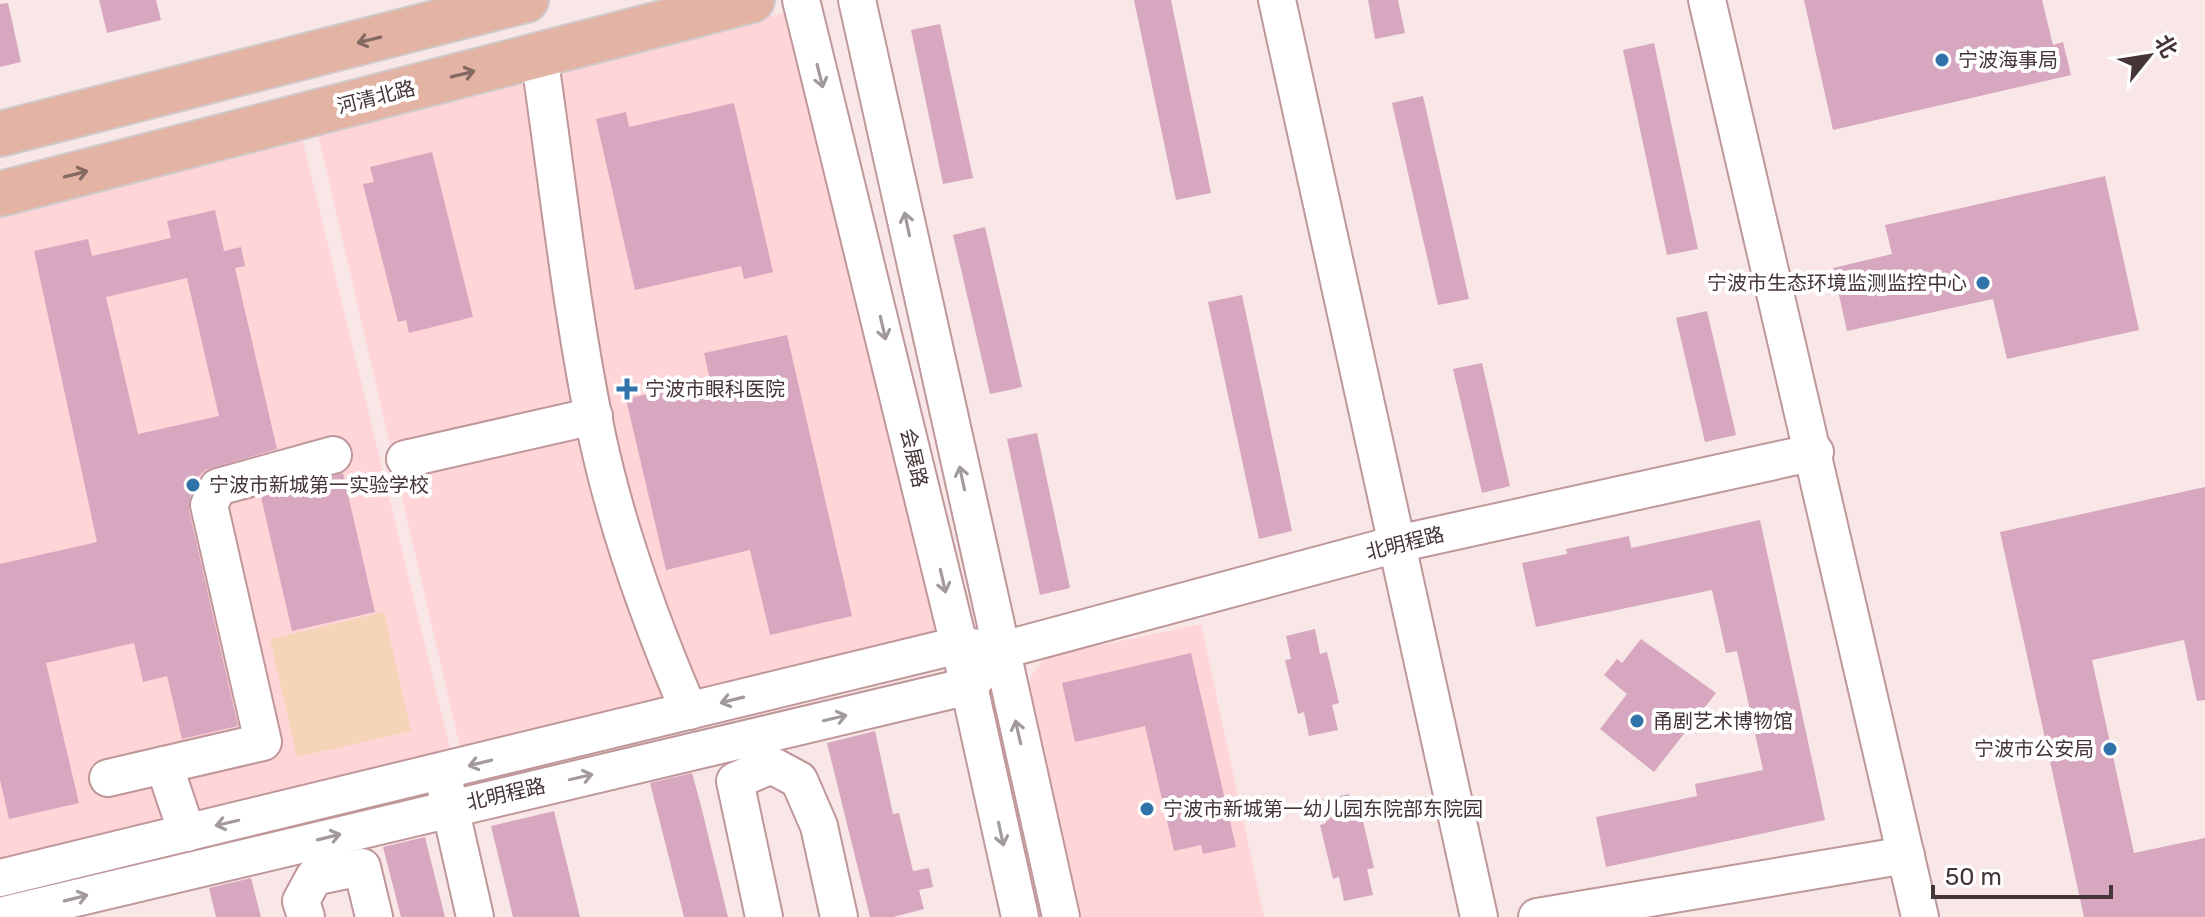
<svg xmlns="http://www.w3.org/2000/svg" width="2205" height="917" font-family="Rubik,'Noto Sans SC',sans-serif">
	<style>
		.built { fill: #ffd5d8 }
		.green { fill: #f4d5b7 }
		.building { fill: #d6a7be; fill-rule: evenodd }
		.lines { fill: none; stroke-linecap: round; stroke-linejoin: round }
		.minor-casing { stroke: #bf979a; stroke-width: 40 }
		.major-casing { stroke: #cfcacb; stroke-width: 48 }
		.minor { stroke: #fff; stroke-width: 36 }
		.major { stroke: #e3b4a4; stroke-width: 44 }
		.oneway { stroke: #846862 }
		.oneway2 { stroke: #a29a9a }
		.poi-dot { fill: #3173a9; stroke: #fff; stroke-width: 3 }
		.labels { text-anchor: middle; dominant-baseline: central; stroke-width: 8; stroke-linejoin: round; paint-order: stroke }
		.poi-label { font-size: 20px; fill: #453536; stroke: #fff; text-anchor: start }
		.street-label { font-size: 20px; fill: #453536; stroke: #fff }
	</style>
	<rect width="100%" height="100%" fill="#f9e7e8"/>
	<g class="built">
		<path d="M787 12 938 645 461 752 318 134 616 51Z"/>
		<path d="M302 138 452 756 0 866V213Z"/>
		<path d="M1201 624 1264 917H1080L1027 700 1031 676 1046 657Z"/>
	</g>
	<path class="green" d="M384 612 411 731 297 757 270 639Z"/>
	<g class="building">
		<path d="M99 0H156L161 20 107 33Z"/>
		<path d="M1134 0H1171L1211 193 1176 200Z"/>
		<path d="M1368 0H1398L1405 33 1375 39Z"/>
		<path d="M1804 0H2042L2053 45 2063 42 2071 75 1833 130Z"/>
		<path d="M8 3 21 62 0 67V4Z"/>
		<path d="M940 24 973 178 943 184 911 30Z"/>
		<path d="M1654 43 1698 249 1667 255 1623 50Z"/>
		<path d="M1423 96 1469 299 1438 305 1392 103Z"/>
		<path d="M734 103 773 272 744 279 741 266 635 290 596 119 626 112 629 127Z"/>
		<path d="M432 152 473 317 409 333 406 320 398 322 363 184 374 182 370 167Z"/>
		<path d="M2105 176 2139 330 2007 359 1993 299 1847 331 1833 268 1892 254 1885 225Z"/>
		<path d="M215 210 224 251 241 247 245 266 235 268 277 449 205 470 197 478 190 497 189 510 238 726 182 739 167 676 143 682 134 643 46 663 79 803 9 819 0 780V564L97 542 34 251 88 239 92 256 171 238 167 221ZM187 278 219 416 138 434 106 297Z"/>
		<path d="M985 227 1022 387 990 394 953 235Z"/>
		<path d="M1242 295 1292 531 1259 539 1208 302Z"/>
		<path d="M1707 311 1736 435 1705 442 1676 318Z"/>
		<path d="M787 335 852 616 770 635 750 550 666 570 626 399 710 380 704 353Z"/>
		<path d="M1482 363 1510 486 1482 493 1453 369Z"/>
		<path d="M1037 433 1070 588 1040 595 1007 439Z"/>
		<path d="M343 473 375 612 292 631 261 497Z"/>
		<path d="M2205 487V700L2197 701 2184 640 2092 660 2134 853 2205 838V917H2084L2000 532Z"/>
		<path d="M1760 520 1825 820 1606 867 1596 817 1697 796 1695 784 1763 770 1737 651 1726 653 1712 590 1536 627 1522 563 1567 554 1566 549 1629 536 1631 548Z"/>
		<path d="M1315 629 1320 654 1327 652 1339 703 1332 705 1338 730 1309 736 1304 712 1298 714 1285 660 1291 659 1286 636Z"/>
		<path d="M1641 639 1716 693 1654 772 1600 729 1627 694 1604 675 1617 659 1622 663Z"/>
		<path d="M1191 653 1236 847 1203 854 1201 845 1174 851 1145 726 1075 742 1062 683Z"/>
		<path d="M875 731 893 814 899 813 913 871 929 868 933 887 919 890 924 909 893 917H870L827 743Z"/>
		<path d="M692 773 701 806 728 917H684L650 783Z"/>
		<path d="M1349 794 1355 818 1362 817 1374 868 1367 869 1373 895 1344 901 1339 877 1333 879 1320 825 1326 823 1321 800Z"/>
		<path d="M554 811 580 917H513L491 826Z"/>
		<path d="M425 837 445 917H401L383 847Z"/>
		<path d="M251 878 261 917H216L209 888Z"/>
	</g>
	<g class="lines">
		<g class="minor-casing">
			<g id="minor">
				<path d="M801 0 969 686 1020 917"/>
				<path d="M857 0 1061 917"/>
				<path d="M1277 0 1479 917"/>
				<path d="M1707 0 1920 917"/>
				<path d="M539 55C558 183 571 313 598 440 618 532 652 625 689 711"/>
				<path d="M405 459 594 416"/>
				<path d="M164 765 187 833"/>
				<path d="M108 778 263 742 209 505 218 487 333 455"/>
				<path d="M445 785 475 917"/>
				<path d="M0 878 959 645 999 651 1397 544 1815 452"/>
				<path d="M0 916 969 686 999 651"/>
				<path d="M306 917 301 901 314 877 362 867 374 917"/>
				<path d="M764 917 735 781 771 765 799 780 819 826 839 917"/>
				<path d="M1537 917 1906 855"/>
			</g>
		</g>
		<g class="major-casing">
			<g id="major">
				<path d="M0 134 526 0"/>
				<path d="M0 194 752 0"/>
			</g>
		</g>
		<use href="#minor" class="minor"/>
		<use href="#major" class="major"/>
	</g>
	<defs><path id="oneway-shaft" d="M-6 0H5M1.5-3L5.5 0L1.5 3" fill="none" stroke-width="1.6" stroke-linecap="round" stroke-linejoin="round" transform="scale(2)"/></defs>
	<g class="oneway">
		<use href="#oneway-shaft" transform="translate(369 40) rotate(166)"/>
		<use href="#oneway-shaft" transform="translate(463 74) rotate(-14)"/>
		<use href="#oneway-shaft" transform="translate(76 174) rotate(-14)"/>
	</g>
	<g class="oneway2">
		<use href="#oneway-shaft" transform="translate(820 76) rotate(76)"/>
		<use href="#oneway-shaft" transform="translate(907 224) rotate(-102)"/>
		<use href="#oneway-shaft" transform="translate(883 328) rotate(77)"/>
		<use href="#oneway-shaft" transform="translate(962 478) rotate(-102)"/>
		<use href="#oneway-shaft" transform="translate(943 581) rotate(77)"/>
		<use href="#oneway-shaft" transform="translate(732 700) rotate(166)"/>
		<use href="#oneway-shaft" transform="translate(835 718) rotate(-13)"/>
		<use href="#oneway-shaft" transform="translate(1018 732) rotate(-103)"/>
		<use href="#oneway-shaft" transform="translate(480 763) rotate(166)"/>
		<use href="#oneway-shaft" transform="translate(581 777) rotate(-13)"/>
		<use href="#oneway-shaft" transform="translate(227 823) rotate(167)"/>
		<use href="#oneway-shaft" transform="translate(1001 834) rotate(78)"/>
		<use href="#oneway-shaft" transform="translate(329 837) rotate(-14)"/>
		<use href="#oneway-shaft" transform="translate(76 898) rotate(-14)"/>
	</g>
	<g class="poi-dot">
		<circle cx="1942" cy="60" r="8"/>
		<circle cx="1983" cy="283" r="8"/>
		<path d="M623 377h8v8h8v8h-8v8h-8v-8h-8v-8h8z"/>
		<circle cx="193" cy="485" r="8"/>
		<circle cx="1637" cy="721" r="8"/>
		<circle cx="2110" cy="749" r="8"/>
		<circle cx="1147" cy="809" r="8"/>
	</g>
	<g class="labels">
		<g class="poi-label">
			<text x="1958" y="60">宁波海事局</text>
			<text x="1967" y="283" text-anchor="end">宁波市生态环境监测监控中心</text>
			<text x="645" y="389">宁波市眼科医院</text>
			<text x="209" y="485">宁波市新城第一实验学校</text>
			<text x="1653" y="721">甬剧艺术博物馆</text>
			<text x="2094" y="749" text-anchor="end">宁波市公安局</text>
			<text x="1163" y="809">宁波市新城第一幼儿园东院部东院园</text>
		</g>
		<g class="street-label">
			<text transform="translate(376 97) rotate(-14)">河清北路</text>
			<text transform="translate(914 458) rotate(77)">会展路</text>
			<text transform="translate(1405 543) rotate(-14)">北明程路</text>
			<text transform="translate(506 794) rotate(-13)">北明程路</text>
		</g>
	</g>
	<g transform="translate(2149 56) rotate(60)" stroke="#ffffff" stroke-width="6" paint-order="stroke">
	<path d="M0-6L14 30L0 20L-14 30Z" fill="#453536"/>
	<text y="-12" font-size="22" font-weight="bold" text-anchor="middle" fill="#453536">北</text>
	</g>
	<path d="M1933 885v12h178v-12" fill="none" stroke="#453536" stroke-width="4"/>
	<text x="1945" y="885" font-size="24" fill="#453536" stroke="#ffffff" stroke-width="6" paint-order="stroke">50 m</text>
</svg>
